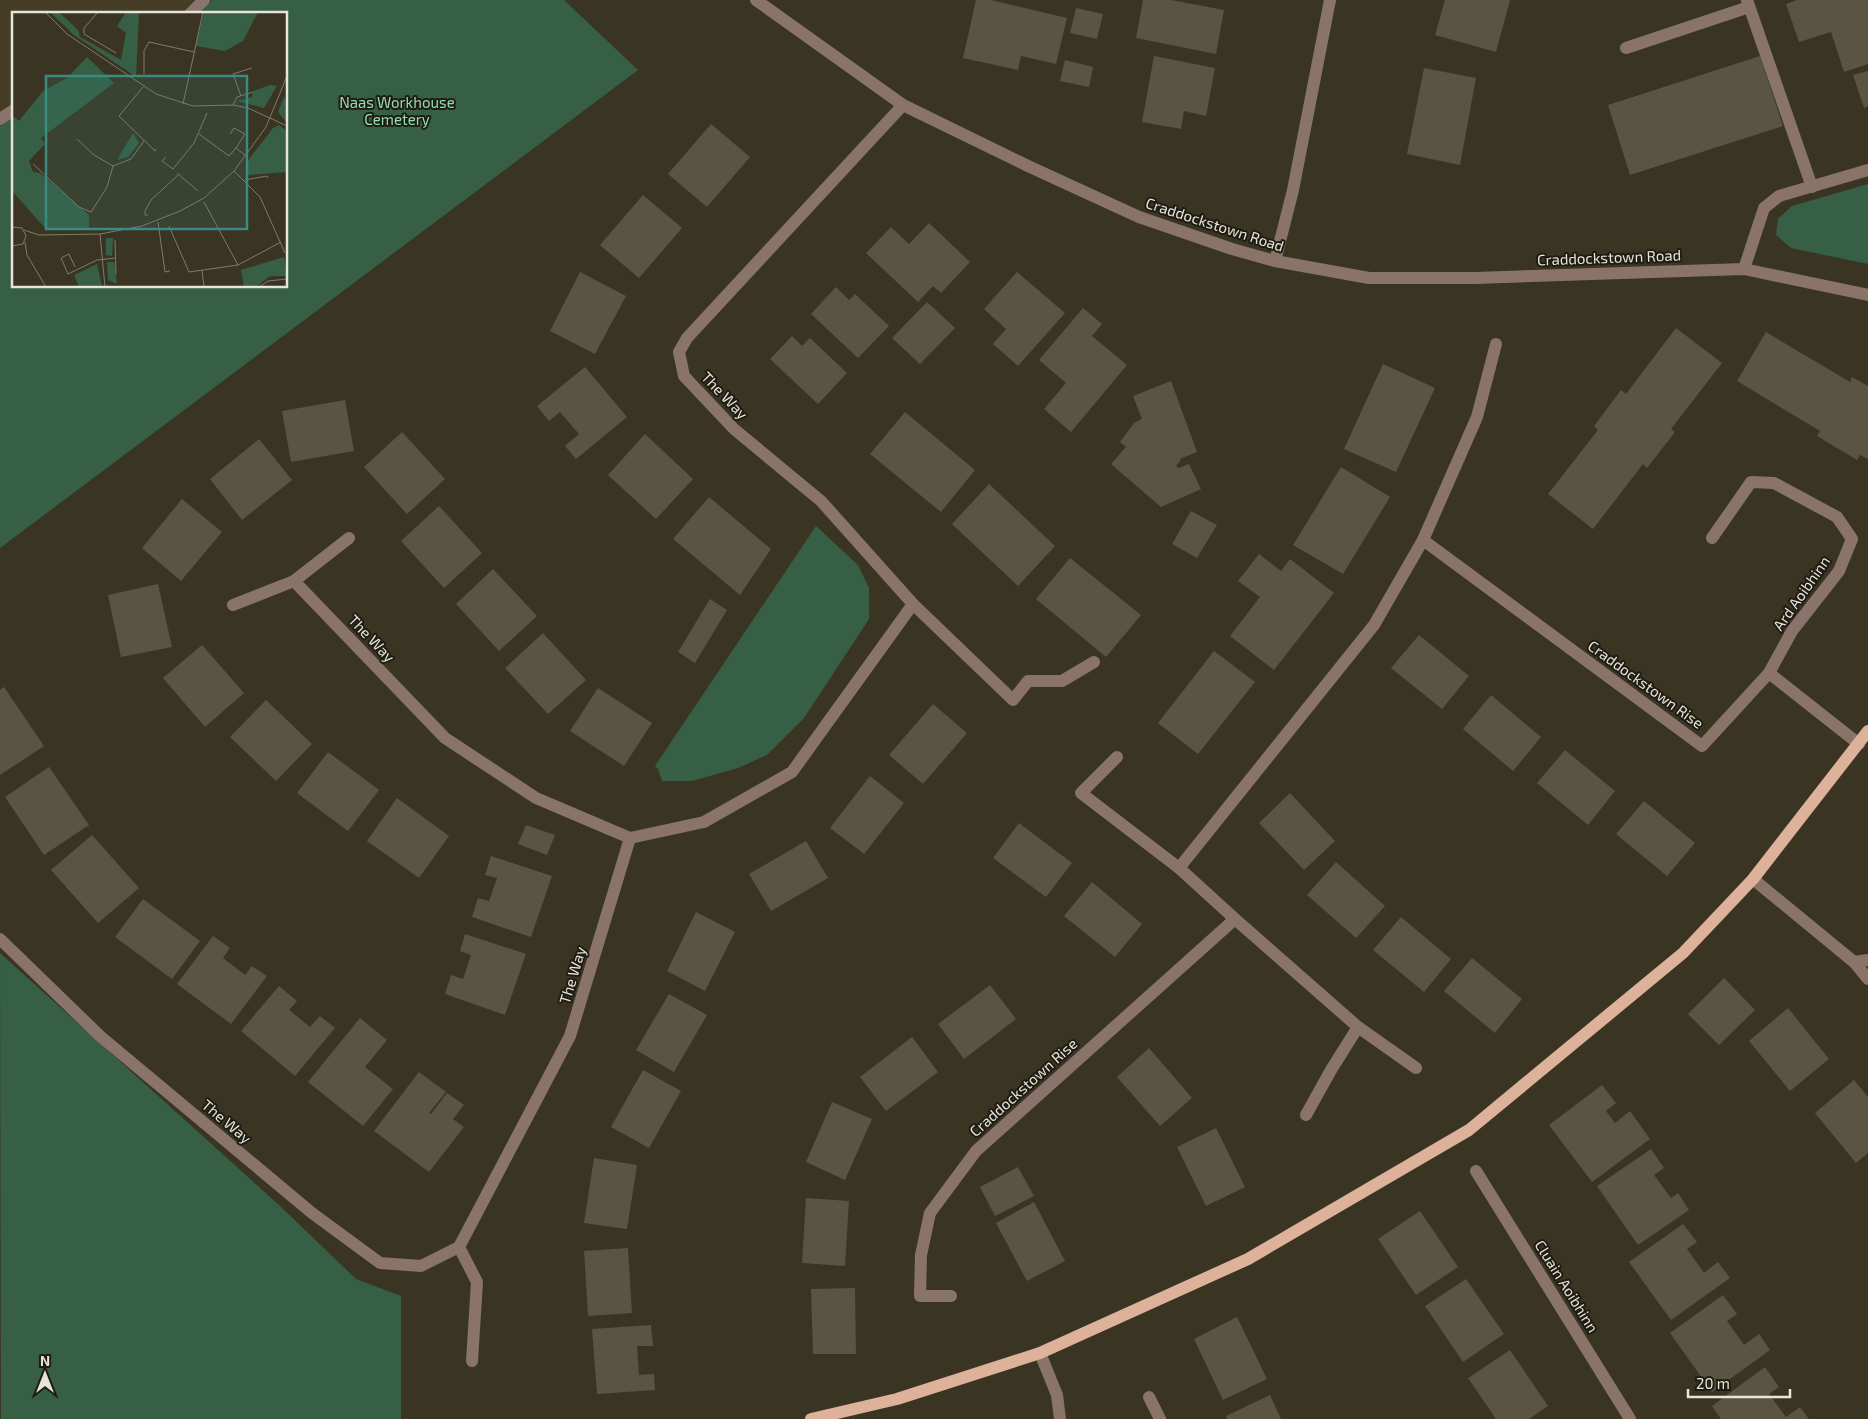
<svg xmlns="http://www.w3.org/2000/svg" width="1868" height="1419" font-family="'Exo 2',sans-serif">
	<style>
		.built { fill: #443d24 }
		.green { fill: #365f46 }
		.building { fill: #5a5442 }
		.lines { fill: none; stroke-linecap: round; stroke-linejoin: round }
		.minor { stroke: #8a7369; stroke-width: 12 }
		.major { stroke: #deb19b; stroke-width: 12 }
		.labels { text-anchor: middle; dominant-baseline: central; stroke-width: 4; stroke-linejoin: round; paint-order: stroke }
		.park-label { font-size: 15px; fill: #92deae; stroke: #1f1c14 }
		.street-label { font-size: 15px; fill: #e7e4d9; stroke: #1f1c14 }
		.inset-road { fill: none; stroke: #7f7b6c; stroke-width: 1 }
		.view { fill: #3a8c83; fill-opacity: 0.15; stroke: #3a8c83; stroke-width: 2.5 }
		.inset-edge { fill: none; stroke: #e7e4d9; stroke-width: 2.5 }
	</style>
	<rect width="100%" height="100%" fill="#3a3523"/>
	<path class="built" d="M0 0H212L199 14H14V116L0 126Z"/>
	<g class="green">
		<path d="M212 0H564L638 70 0 548V126L14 116V286H286V14H199Z"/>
		<path d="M1868 184V264L1791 248 1776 235 1778 219 1792 206Z"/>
		<path d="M816 526 858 565 869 588V619L804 718 767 755 738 768 692 781H662L658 769 655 766Z"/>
		<path d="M0 953 280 1206 356 1279 401 1296V1419H1Z"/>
	</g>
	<g class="building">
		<path d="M976 0H991L1067 18 1056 64 1021 56 1018 70 963 58Z"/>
		<path d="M1143 0H1171L1224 10 1216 54 1136 38Z"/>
		<path d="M1445 0H1510L1496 52 1435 35Z"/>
		<path d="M1797 0H1868V64L1844 72 1831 32 1799 42 1786 4Z"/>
		<path d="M1076 8 1103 14 1097 39 1070 33Z"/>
		<path d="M1154 56 1215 68 1206 116 1184 111 1181 129 1142 122Z"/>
		<path d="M1760 56 1783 126 1630 175 1608 105Z"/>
		<path d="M1065 60 1093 67 1089 87 1060 81Z"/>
		<path d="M1424 68 1476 78 1460 165 1407 154Z"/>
		<path d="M1868 71V106L1864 108 1853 75Z"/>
		<path d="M711 124 750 157 707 207 668 174Z"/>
		<path d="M643 195 682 228 639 278 600 245Z"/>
		<path d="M929 223 970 262 941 293 933 286 918 302 866 253 891 227 909 244Z"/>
		<path d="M580 272 626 296 595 354 550 331Z"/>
		<path d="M1017 272 1065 313 1018 366 993 344 1006 329 984 309Z"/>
		<path d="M836 287 849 300 855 294 889 326 858 358 811 314Z"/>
		<path d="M927 302 955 328 920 364 892 338Z"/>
		<path d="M1083 308 1102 324 1092 336 1127 365 1071 432 1044 409 1066 383 1039 360Z"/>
		<path d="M1676 328 1722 363 1671 429 1675 432 1647 468 1643 464 1593 529 1548 494 1598 430 1594 426 1621 390 1626 394Z"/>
		<path d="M1766 332 1850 382 1852 377 1868 386V459L1860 455 1857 460 1817 436 1820 431 1737 381Z"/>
		<path d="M792 336 802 346 810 338 847 373 818 404 770 359Z"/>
		<path d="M1383 364 1435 388 1396 472 1344 449Z"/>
		<path d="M585 367 627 417 576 459 565 446 579 434 560 412 549 421 537 406Z"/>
		<path d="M1171 381 1197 452 1180 459 1181 460 1176 466 1179 468 1189 464 1201 489 1161 507 1111 464 1126 447 1120 442 1134 423 1142 419 1133 396Z"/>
		<path d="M345 400 354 451 291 462 282 411Z"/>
		<path d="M905 412 975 470 941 512 870 454Z"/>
		<path d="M402 432 445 479 407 514 364 467Z"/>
		<path d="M645 434 693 479 656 519 608 475Z"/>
		<path d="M259 439 292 480 242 520 210 479Z"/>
		<path d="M1341 467 1390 497 1343 574 1293 545Z"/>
		<path d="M989 484 1055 546 1018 586 952 524Z"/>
		<path d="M709 497 771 549 740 595 673 539Z"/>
		<path d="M182 499 222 532 181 581 142 548Z"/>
		<path d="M439 506 482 553 444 588 401 541Z"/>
		<path d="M1191 511 1217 525 1197 558 1172 544Z"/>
		<path d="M1259 554 1281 571 1290 559 1334 593 1274 670 1230 636 1260 597 1238 581Z"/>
		<path d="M1070 558 1141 615 1106 657 1036 599Z"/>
		<path d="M493 569 537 616 499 651 456 604Z"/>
		<path d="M158 584 172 647 121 657 108 595Z"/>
		<path d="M710 599 727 610 695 663 678 652Z"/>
		<path d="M543 633 586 680 548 714 505 668Z"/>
		<path d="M1419 635 1469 676 1442 709 1391 668Z"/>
		<path d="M202 645 244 693 205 727 163 678Z"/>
		<path d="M1214 651 1255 682 1198 754 1158 723Z"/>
		<path d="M4 687 44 746 0 775V690Z"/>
		<path d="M598 688 652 723 624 766 570 731Z"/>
		<path d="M1491 695 1541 737 1513 771 1463 729Z"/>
		<path d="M266 700 312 744 276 781 230 737Z"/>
		<path d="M933 704 967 733 923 784 889 755Z"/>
		<path d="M1565 750 1615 791 1588 825 1537 783Z"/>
		<path d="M328 752 379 790 348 831 297 793Z"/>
		<path d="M49 767 89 825 44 855 5 797Z"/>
		<path d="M870 776 904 803 864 854 830 828Z"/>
		<path d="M1290 793 1335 841 1304 870 1259 823Z"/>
		<path d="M397 798 449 836 419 878 367 841Z"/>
		<path d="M1644 801 1695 843 1667 876 1616 834Z"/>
		<path d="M1019 823 1072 863 1046 897 993 858Z"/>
		<path d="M526 825 555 835 547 855 518 844Z"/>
		<path d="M92 835 139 888 98 923 51 870Z"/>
		<path d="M806 841 828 878 771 911 749 874Z"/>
		<path d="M491 856 552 876 531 937 472 917 478 898 489 901 497 878 485 875Z"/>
		<path d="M1336 862 1385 906 1356 938 1307 895Z"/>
		<path d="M1092 882 1142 924 1115 957 1064 916Z"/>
		<path d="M143 899 200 941 172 979 115 937Z"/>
		<path d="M696 912 735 932 705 991 667 971Z"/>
		<path d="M1401 917 1451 959 1424 992 1373 950Z"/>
		<path d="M465 934 526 954 505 1015 445 994 451 975 463 979 471 955 460 951Z"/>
		<path d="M213 936 230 948 223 958 245 975 252 966 267 976 231 1024 177 984Z"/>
		<path d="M1472 958 1522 999 1495 1033 1444 991Z"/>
		<path d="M1724 978 1755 1010 1719 1045 1688 1014Z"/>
		<path d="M990 985 1016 1019 964 1059 938 1024Z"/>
		<path d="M279 986 297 1001 289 1010 310 1027 320 1016 335 1028 295 1076 241 1031Z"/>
		<path d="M669 994 707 1015 674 1072 636 1050Z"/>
		<path d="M1788 1008 1829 1059 1790 1091 1749 1041Z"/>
		<path d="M360 1018 387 1040 365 1067 393 1089 363 1126 308 1082Z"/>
		<path d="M912 1037 938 1072 886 1111 860 1077Z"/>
		<path d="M1149 1048 1192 1098 1160 1126 1117 1077Z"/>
		<path d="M643 1070 681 1091 649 1148 611 1127Z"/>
		<path d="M419 1072 446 1092 429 1113 431 1114 447 1093 464 1105 453 1119 464 1127 429 1172 374 1131Z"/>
		<path d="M1854 1080 1868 1097V1153L1856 1163 1815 1113Z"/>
		<path d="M1602 1085 1616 1103 1606 1111 1615 1123 1630 1111 1650 1139 1592 1182 1549 1125Z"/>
		<path d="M832 1102 872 1119 845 1180 806 1162Z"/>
		<path d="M1216 1128 1245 1187 1206 1206 1177 1147Z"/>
		<path d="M1651 1149 1664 1168 1654 1175 1671 1198 1678 1193 1689 1210 1638 1245 1597 1186Z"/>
		<path d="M594 1158 637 1165 627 1229 584 1223Z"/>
		<path d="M1018 1167 1034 1196 995 1216 980 1187Z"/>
		<path d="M806 1198 849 1201 845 1266 802 1263Z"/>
		<path d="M1034 1202 1065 1261 1027 1281 996 1223Z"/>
		<path d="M1420 1211 1458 1267 1416 1295 1378 1239Z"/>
		<path d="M1683 1224 1697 1242 1687 1249 1704 1273 1718 1262 1730 1278 1671 1320 1629 1262Z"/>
		<path d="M628 1248 632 1313 588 1316 584 1251Z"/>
		<path d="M1466 1279 1504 1334 1463 1362 1425 1306Z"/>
		<path d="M855 1288 856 1354H813L811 1289Z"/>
		<path d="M1723 1295 1737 1314 1727 1321 1744 1345 1759 1334 1770 1350 1712 1392 1670 1333Z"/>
		<path d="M1237 1317 1267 1379 1223 1400 1194 1339Z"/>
		<path d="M651 1325 653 1346H637L639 1375 654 1374 655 1390 597 1394 592 1329Z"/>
		<path d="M1510 1350 1548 1406 1529 1419H1496L1468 1378Z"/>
		<path d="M1765 1367 1779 1387 1769 1394 1786 1417 1800 1407 1809 1419H1721L1712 1406Z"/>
		<path d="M1270 1395 1281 1419H1227L1226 1416Z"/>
	</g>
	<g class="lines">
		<g class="minor">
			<path d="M756 0 903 105 1028 166 1139 217 1232 249 1275 261 1369 278H1475L1744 269 1868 295"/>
			<path d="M1747 0 1812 187"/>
			<path d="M190 14 204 0"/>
			<path d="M1626 48 1749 7"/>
			<path d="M903 105 687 338 679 352 684 376 734 429 821 501 913 604 1013 700 1028 681H1062L1094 662"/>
			<path d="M0 119 14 110"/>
			<path d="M1275 261 1293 190 1330 0"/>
			<path d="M1744 269 1764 208 1779 196 1868 170"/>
			<path d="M1712 538 1751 482 1774 483 1837 517 1852 539 1839 571 1792 631 1769 673"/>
			<path d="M1423 540 1702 746 1769 673 1859 744"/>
			<path d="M294 581 445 738 536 798 630 838 704 822 792 772 913 604"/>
			<path d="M233 605 294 581 349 538"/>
			<path d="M1117 757 1081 793 1179 868 1374 625 1423 540 1477 417 1496 344"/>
			<path d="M1179 868 1235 919 1358 1027 1416 1068"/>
			<path d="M1753 879 1854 962 1868 979"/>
			<path d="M0 939 100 1036 312 1213 380 1263 421 1266 459 1247 570 1036 630 838"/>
			<path d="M1854 962 1868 960"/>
			<path d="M1306 1115 1331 1070 1358 1027"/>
			<path d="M1476 1171 1630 1419"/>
			<path d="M459 1247 477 1282 472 1361"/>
			<path d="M951 1296H920L921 1255 930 1213 976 1151 1235 919"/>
			<path d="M1040 1353 1057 1395 1060 1419"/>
			<path d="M1149 1397 1160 1419"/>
		</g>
		<path class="major" d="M811 1419 897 1399 1040 1353 1248 1259 1469 1130 1683 953 1753 879 1868 731"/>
	</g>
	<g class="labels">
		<g class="park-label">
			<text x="397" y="102">Naas Workhouse<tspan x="397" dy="17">Cemetery</tspan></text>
		</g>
		<g class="street-label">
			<text transform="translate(1215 224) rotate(18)">Craddockstown Road</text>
			<text transform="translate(1609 257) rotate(-2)">Craddockstown Road</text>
			<text transform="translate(725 395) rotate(46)">The Way</text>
			<text transform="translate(1801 593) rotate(-55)">Ard Aoibhinn</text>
			<text transform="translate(372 638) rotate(46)">The Way</text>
			<text transform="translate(1646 684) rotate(36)">Craddockstown Rise</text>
			<text transform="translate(572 975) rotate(-73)">The Way</text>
			<text transform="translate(1023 1087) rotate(-42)">Craddockstown Rise</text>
			<text transform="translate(227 1121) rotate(40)">The Way</text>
			<text transform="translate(1567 1286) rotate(58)">Cluain Aoibhinn</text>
		</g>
	</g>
	<g transform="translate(12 12)">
		<rect width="275" height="275" fill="#3a3523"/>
		<path d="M38 0H47L66 18 68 25 109 48 114 21 105 14 114 0H127L124 65 62 23ZM192 0H246L231 29 213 39 184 34ZM75 45 102 71 29 126 33 132 17 149 21 160 28 161 77 203V217H34L0 179V103L7 109 31 79 55 66ZM258 73 265 74 252 96 225 89 240 85 241 79ZM272 85 275 90V111L266 100ZM267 113 275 119V160L236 163 234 151 261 116ZM121 121 127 131 116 145 105 148ZM94 226H101L100 244 94 243ZM272 245 275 264H258L244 275H232L229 258ZM95 250H102L105 272 96 268ZM85 252 90 274 67 275 62 263Z" fill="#365f46"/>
		<path class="inset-road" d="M33 0 55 22 144 82 181 94 221 93 236 96 275 114M86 0 72 16V22L104 41M132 62V39L137 30 182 40M131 75 107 104 143 139 144 137M229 84 221 62 240 56M171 92 191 0M221 93 225 85 241 80M187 122 217 144 224 136 234 144M218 122 222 116 233 122 224 136M65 127 82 143 101 154 119 147 132 129M154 145 150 149 161 157 182 131 195 101M21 152 67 195 79 200 95 175 101 154M222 159 248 185 273 241M165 161 186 179M233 168 255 164 256 166M192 190 226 253M136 203H133V199L139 188 166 163M146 210 153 260 158 259M157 214 177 260 226 253 269 230M0 215 10 216 14 224 11 232 0 234M12 218 27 223 88 222 130 214 168 199 192 186 222 159 254 115 275 64M88 222 93 275M103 228 104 262M13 230 15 243 34 275M63 255 57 242 49 246 56 262 85 248 104 246M190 258 192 275M247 275 256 269 275 267"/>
		<path class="view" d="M34 64H235V217H34Z"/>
		<rect width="275" height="275" class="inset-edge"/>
	</g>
	<g transform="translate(45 1374)" stroke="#1f1c14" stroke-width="4" paint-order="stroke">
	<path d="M0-4L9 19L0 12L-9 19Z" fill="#e7e4d9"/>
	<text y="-8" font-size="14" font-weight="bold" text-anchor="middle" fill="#e7e4d9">N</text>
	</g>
	<path d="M1688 1389v8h102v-8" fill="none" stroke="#e7e4d9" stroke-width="2.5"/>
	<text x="1696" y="1389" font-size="15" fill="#e7e4d9" stroke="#1f1c14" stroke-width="4" paint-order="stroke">20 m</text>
</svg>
